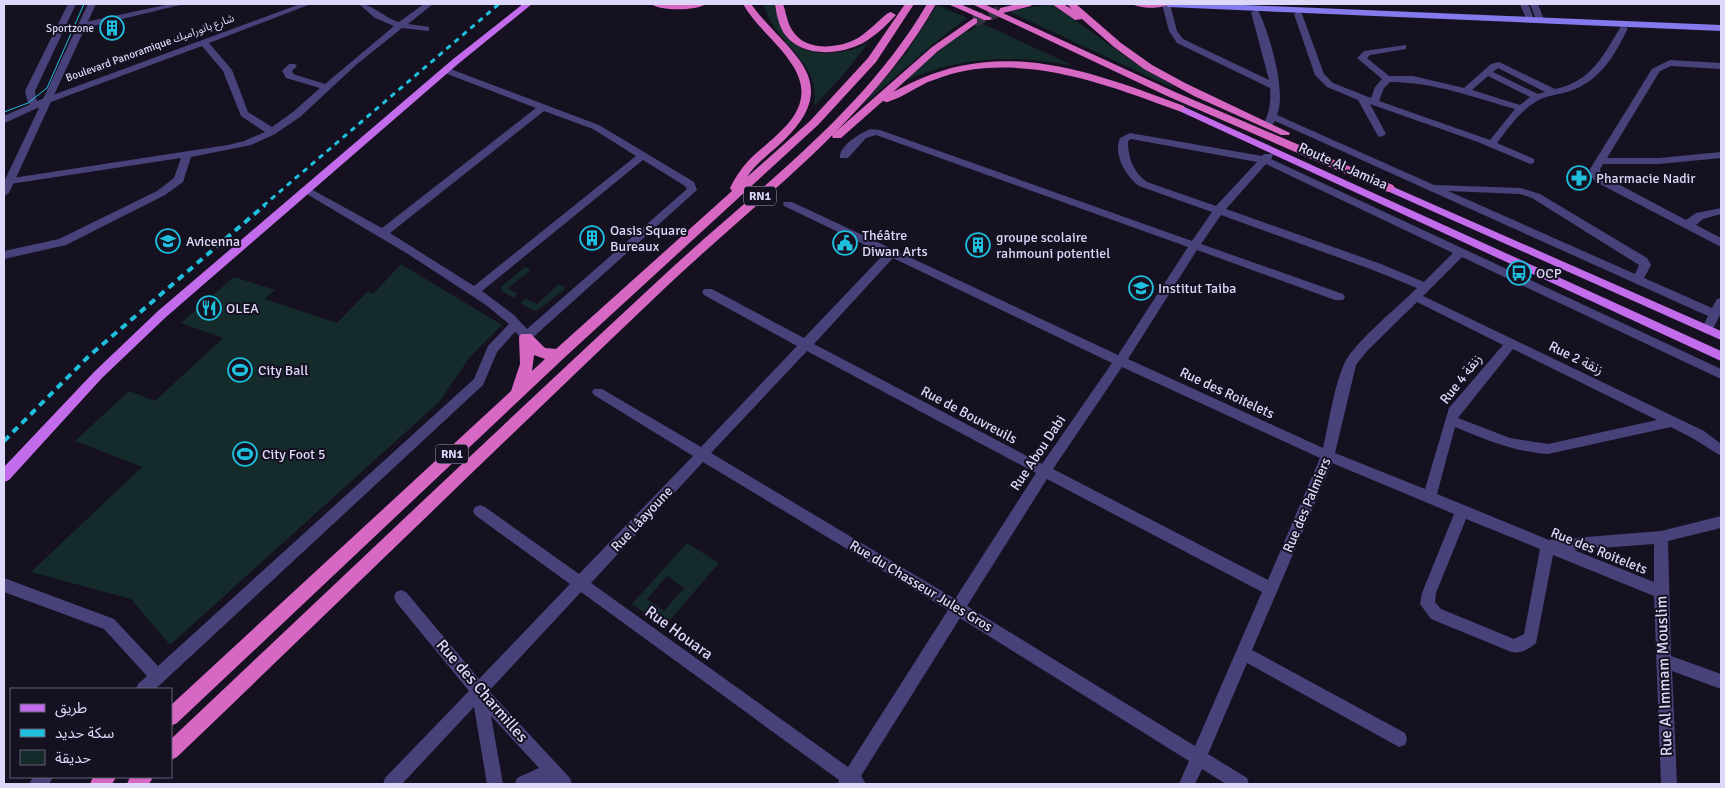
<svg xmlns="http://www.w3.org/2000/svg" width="1725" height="788" font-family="Signika,'Noto Sans Arabic',sans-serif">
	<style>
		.green { fill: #152a2a; fill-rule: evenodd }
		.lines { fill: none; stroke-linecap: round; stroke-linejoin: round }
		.trunk-tunnel { stroke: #332f41; stroke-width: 11; stroke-dasharray: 11 5; stroke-linecap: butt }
		.minor { fill: #48427a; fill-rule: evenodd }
		.tertiary { fill: #48427a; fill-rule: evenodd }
		.secondary { fill: #847aed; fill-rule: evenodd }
		.primary { fill: #c36ceb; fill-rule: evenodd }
		.trunk { fill: #d667c2; fill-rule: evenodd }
		.tram { stroke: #1fbfde; stroke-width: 1 }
		.rail-far1 { stroke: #1fbfde; stroke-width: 3; stroke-dasharray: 5.5 5; stroke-linecap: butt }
		.rail { stroke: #1fbfde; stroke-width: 4; stroke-dasharray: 7 5.5; stroke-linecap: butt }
		.labels { text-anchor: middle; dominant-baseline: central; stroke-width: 4; stroke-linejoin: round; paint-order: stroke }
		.far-poi-label { font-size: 11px; fill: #ddd7f9; stroke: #151121; text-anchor: end }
		.far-street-label { font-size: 11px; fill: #ddd7f9; stroke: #151121 }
		.shield { fill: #151121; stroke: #a19cb8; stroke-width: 1 }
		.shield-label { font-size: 12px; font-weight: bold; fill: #ddd7f9 }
		.street-label { font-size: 14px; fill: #ddd7f9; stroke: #151121 }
		.poi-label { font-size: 14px; fill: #ddd7f9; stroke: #151121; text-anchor: start }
		.near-street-label { font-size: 16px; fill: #ddd7f9; stroke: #151121 }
	</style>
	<rect width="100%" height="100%" fill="#151121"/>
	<g class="green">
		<path d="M764 4H774C777 16 782 29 791 40 807 59 850 55 869 42L845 73 814 106C823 61 772 43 764 4Z"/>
		<path d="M1052 4 1135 63 1173 86 1171 87 1008 11Z"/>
		<path d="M937 5 967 18 933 44 864 104 906 53Z"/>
		<path d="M981 23 1074 66C1015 54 957 56 902 82L964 30 970 31Z"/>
		<path d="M401 264 502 325 470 357 439 402 170 645 131 599 31 572 142 467 75 441 129 391 155 401 223 338 181 323 234 277 275 290 265 299 337 323 367 292 373 294Z"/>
		<path d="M525 267 531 270 508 288 518 294 513 298 502 291 501 287Z"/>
		<path d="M559 284 566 288 537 311 532 310 520 303 526 299 537 304Z"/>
		<path d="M687 543 719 563 664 627 632 604ZM667 576 684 588 664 611 647 599Z"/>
	</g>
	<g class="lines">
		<path class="trunk-tunnel" d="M974 21 1003 10"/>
		<g class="minor">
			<path d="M170 4H184L81 29 77 26 81 23Z"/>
			<path d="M300 4H311L209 43 232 70 248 112 272 127 293 112 320 88 286 78 282 71 289 64H295L297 66 292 71 293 74 325 84 394 26 375 18 359 4C373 4 384 18 399 22L424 4H433L408 24 429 27V31L402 28 356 65 300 117 275 134 251 145 191 157 183 182 165 195 66 245 4 259V251L59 239 157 191 174 178 181 158 10 184 5 181 6 179 228 145 244 141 265 132 241 116 223 71 202 46 48 103 7 122 4 123V116L42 99Z"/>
			<path d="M1162 4H1170L1177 31 1183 39 1269 80 1251 12 1258 10C1269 32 1287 92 1277 115L1434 185 1521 188 1540 194 1647 258 1651 265 1644 278 1712 308 1717 299 1721 298V313L1711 333 1707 334 1701 330 1708 316 1275 121 1272 125H1266L1264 123C1270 111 1271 101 1270 88L1177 43 1169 31ZM1448 191 1520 194 1532 198 1639 265 1635 274Z"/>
			<path d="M1298 11 1302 14 1324 74 1333 83 1371 98 1375 87 1382 79 1357 58 1364 51 1406 45V49L1370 55 1367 58 1389 76H1413L1464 88 1491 64 1499 62 1555 89C1591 82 1604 55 1621 26L1628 28C1615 55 1600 81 1570 91 1559 95 1547 95 1537 101 1520 111 1508 128 1497 143L1534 159V163L1530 164 1478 142 1370 104 1386 134 1381 137 1378 136 1358 100 1327 87 1315 75 1294 14ZM1498 68 1545 92 1538 94 1493 72ZM1488 76 1530 97 1520 105 1472 90ZM1390 82C1433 82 1473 97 1515 109L1490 140 1379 101 1384 88Z"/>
			<path d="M1670 60 1721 63V69L1671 66 1660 71 1607 158H1659L1721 152V158L1659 164H1603L1600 169 1601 175 1686 220 1696 213 1721 208V214L1703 219 1696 225 1721 238V247L1596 182 1591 176 1590 169 1652 69Z"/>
			<path d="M445 67 599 125 694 182 697 190 530 340H522L516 332 513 334 497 352 483 385 163 682 155 689H136L138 684 147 676 104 629 4 592V578L114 619 158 666 474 379 488 346 509 324 486 305 408 254 300 190 305 187 309 188 382 228 536 108 442 72V68ZM544 111 593 129 636 156 474 286 390 233ZM643 160 685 186 687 189 527 329 514 315 482 291Z"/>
			<path d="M871 129 880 130 1192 241 1212 212 1139 186C1126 176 1113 155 1120 138L1130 133 1262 156 1264 154H1272L1273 156 1271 159 1721 369V379L1462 257 1423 296 1704 431 1721 444V456L1694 439 1671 427 1548 454C1515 452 1486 440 1455 427L1437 494 1549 540 1661 531 1721 516V528L1668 541 1671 656 1721 674V689L1672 671 1677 784H1661L1654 596 1553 555 1536 643C1528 650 1519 655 1509 651L1431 619 1420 604 1422 593 1454 514 1332 463 1252 650 1405 733 1407 739 1405 745 1399 747 1247 663 1208 754 1247 778 1249 784H1226L1202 769 1195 784H1179L1189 761 960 618 861 776 866 784H838L839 780 581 592 489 691 570 778 572 784H515L517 778 539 768 491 716 503 784H487L474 707 402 784H383L385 778 469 691 396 602 394 597 396 592 401 590 406 592 479 679 570 584 475 515 473 511 475 507 480 505 485 507 579 574 693 456 594 395 592 392 594 389H602L701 447 797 346 704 295 702 292 704 289H712L804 338 884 254 784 206 783 204 784 202H792L1118 355 1188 247 876 135 866 138 848 158H840C838 147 861 132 871 129ZM1131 139 1257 162 1216 206 1147 182C1133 172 1128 158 1128 141ZM1266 164 1453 253 1424 282 1381 264 1226 209ZM1221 215 1373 270 1417 288C1399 306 1356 341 1345 362 1334 385 1329 423 1323 448L1128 359 1197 250 1335 300H1343L1345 297 1343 294 1201 244ZM893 258 1112 363 1042 464 814 344ZM1417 302 1503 345 1449 408 1425 489 1335 453 1356 365 1367 351ZM1513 349 1657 420 1548 444 1510 438 1458 418ZM807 351 1036 473 955 599 711 453ZM1122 367 1320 458 1268 580 1053 469ZM703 462 948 610 848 767 591 583ZM1047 479 1262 592 1195 746 967 606ZM1466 519 1540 549 1524 634 1514 639 1441 609 1435 602 1436 593ZM1654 544V582L1574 550Z"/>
			<path d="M33 777H53L49 784H29Z"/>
		</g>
		<g class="tertiary">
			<path d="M68 4H76L35 91 36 100 41 103 88 4H96L9 193 4 196V182L39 108 28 103 25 91Z"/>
			<path d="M1520 4H1528L1534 19 1533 21H1527Z"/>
			<path d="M1530 4H1538L1544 20 1543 22H1537Z"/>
		</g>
		<path class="secondary" d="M1164 4H1221L1721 25V31L1168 7Z"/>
		<g class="primary">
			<path d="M523 4H532L458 64 166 317 102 378 9 480 4 482V467L94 372 158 311 452 60Z"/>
			<path d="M1180 105 1721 351V361L1177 110V106Z"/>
			<path d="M1389 185 1721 331V340L1385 190 1384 188Z"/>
		</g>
		<g class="trunk">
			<path d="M651 4H706C696 11 660 11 651 4Z"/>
			<path d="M743 4H751C783 49 843 77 790 134 777 149 758 160 747 177L810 121 868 58 905 4H914L876 62 818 125 564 358 177 723 171 726V705L511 391 520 364 519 337 521 334H531L545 348 556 349 732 191 730 188C736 176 743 166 752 157 779 132 819 108 793 66 779 43 756 27 743 4ZM534 355 545 359 532 371Z"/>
			<path d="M775 4H783C786 12 787 22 792 30 805 52 838 49 858 38 869 31 878 21 888 13L891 12 896 15C887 25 875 36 863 43 838 56 798 58 782 30 778 22 776 12 775 4Z"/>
			<path d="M927 4H936C871 119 760 198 666 287 502 443 340 601 177 757L171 760V739C335 584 497 430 662 277 754 191 863 114 927 4Z"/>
			<path d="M948 4H960L992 18 990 20H984Z"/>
			<path d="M972 4H984L999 11 1000 8 1017 4H1032L1031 6 1003 13 1175 92 1393 185 1395 188 1389 192 1385 191 1167 96Z"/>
			<path d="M1052 4H1063L1072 9 1067 4H1076L1121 43 1152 65 1185 83 1290 133 1289 135H1281L1194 96 1144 69 1114 47 1082 19 1075 20Z"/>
			<path d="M1133 4H1169C1162 9 1140 9 1133 4Z"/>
			<path d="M974 18 977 19V23L938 51 893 92C914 81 936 71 960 66 1036 49 1113 80 1184 106L1185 108 1180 111 1176 110C1108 85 1038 58 964 71 953 73 939 78 928 82 915 88 903 97 890 101 886 103 887 102 883 101L841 138H833L832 136 833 134 932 47Z"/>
			<path d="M93 777H116L112 784H90Z"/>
			<path d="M130 777H153L149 784H127Z"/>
		</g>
		<path class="tram" d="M4 112 28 103 47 88 84 4"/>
		<path class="rail-far1" d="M263 206 499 4"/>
		<path class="rail" d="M4 441 89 356 265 205"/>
	</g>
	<defs>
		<g id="building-ring" transform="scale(1.25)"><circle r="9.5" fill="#151121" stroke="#1fbfde" stroke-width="1.5"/><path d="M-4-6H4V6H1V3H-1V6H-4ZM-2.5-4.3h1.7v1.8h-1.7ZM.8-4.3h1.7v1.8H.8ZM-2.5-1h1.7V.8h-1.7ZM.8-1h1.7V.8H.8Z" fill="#1fbfde"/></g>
		<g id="pharmacy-ring" transform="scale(1.25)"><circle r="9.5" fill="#151121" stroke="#1fbfde" stroke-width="1.5"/><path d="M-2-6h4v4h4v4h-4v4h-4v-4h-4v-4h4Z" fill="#1fbfde"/></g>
		<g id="school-ring" transform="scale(1.25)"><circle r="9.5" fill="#151121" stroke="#1fbfde" stroke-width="1.5"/><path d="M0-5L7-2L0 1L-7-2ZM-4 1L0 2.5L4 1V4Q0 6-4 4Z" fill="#1fbfde"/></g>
		<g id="civic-ring" transform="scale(1.25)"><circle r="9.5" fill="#151121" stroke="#1fbfde" stroke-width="1.5"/><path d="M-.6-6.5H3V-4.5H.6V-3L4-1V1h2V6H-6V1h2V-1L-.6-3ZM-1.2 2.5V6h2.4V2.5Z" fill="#1fbfde"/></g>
		<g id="bus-ring" transform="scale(1.25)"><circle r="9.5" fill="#151121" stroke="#1fbfde" stroke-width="1.5"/><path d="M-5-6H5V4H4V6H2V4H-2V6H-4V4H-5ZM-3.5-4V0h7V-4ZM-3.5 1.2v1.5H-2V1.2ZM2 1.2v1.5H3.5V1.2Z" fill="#1fbfde"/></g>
		<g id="restaurant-ring" transform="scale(1.25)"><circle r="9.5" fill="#151121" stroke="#1fbfde" stroke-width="1.5"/><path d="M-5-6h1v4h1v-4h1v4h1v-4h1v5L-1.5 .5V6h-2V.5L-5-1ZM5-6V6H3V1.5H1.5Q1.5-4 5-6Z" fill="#1fbfde"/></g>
		<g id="stadium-ring" transform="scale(1.25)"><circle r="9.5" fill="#151121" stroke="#1fbfde" stroke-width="1.5"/><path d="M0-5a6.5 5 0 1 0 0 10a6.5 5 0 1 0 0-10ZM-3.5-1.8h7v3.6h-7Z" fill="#1fbfde"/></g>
	</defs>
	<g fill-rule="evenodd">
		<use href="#building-ring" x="112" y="28"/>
		<use href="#pharmacy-ring" x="1579" y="178"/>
		<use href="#building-ring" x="592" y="238"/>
		<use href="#school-ring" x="168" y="241"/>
		<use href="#civic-ring" x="845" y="243"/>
		<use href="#building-ring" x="978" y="245"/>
		<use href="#bus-ring" x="1519" y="273"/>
		<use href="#school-ring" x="1141" y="288"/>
		<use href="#restaurant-ring" x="209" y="308"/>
		<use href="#stadium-ring" x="240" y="370"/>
		<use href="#stadium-ring" x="245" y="454"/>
	</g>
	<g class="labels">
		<g class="far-poi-label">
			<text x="94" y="28">Sportzone</text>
		</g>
		<g class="far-street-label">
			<text transform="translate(150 48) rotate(-20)">Boulevard Panoramique شارع بانوراميك</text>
		</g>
		<g class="shield">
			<rect x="744" y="186.5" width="32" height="19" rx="4"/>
			<rect x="436" y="444.5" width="32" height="19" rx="4"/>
		</g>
		<g class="shield-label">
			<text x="760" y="196">RN1</text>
			<text x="452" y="454">RN1</text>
		</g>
		<g class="street-label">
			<text transform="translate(1343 166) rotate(24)">Route Al Jamiaa</text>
			<text transform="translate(1576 358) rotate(26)">Rue 2 زنقة</text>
			<text transform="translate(1461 379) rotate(-52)">Rue 4 زنقة</text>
			<text transform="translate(1227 393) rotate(25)">Rue des Roitelets</text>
			<text transform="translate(969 415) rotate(28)">Rue de Bouvreuils</text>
			<text transform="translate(1038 453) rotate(-56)">Rue Abou Dabi</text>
			<text transform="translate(1307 505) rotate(-67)">Rue des Palmiers</text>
			<text transform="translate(642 519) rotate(-47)">Rue Lâayoune</text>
			<text transform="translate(1599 551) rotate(22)">Rue des Roitelets</text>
			<text transform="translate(921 586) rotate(31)">Rue du Chasseur Jules Gros</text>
		</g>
		<g class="poi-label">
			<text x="1596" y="178">Pharmacie Nadir</text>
			<text x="610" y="230">Oasis Square<tspan x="610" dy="16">Bureaux</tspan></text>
			<text x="862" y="235">Théâtre<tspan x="862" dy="16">Diwan Arts</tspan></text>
			<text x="996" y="237">groupe scolaire<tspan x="996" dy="16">rahmouni potentiel</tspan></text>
			<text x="186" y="241">Avicenna</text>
			<text x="1536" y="273">OCP</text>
			<text x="1158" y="288">Institut Taiba</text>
			<text x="226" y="308">OLEA</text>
			<text x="258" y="370">City Ball</text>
			<text x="262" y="454">City Foot 5</text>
		</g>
		<g class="near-street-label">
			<text transform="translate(679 633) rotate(36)">Rue Houara</text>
			<text transform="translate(1664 676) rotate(-92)">Rue Al Immam Mouslim</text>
			<text transform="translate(482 691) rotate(49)">Rue des Charmilles</text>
		</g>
	</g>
	<rect width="1725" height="788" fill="none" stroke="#ddd7f9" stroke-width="10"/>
	<rect x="10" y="688" width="162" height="90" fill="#151121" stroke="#656077"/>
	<rect x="20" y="704" width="25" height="8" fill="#c36ceb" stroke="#656077"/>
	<text x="55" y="713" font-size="15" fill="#ddd7f9">طريق</text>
	<rect x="20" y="729" width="25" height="8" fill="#1fbfde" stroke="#656077"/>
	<text x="55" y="738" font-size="15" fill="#ddd7f9">سكة حديد</text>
	<rect x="20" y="750" width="25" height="15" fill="#152a2a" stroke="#656077"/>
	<text x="55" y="763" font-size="15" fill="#ddd7f9">حديقة</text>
</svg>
